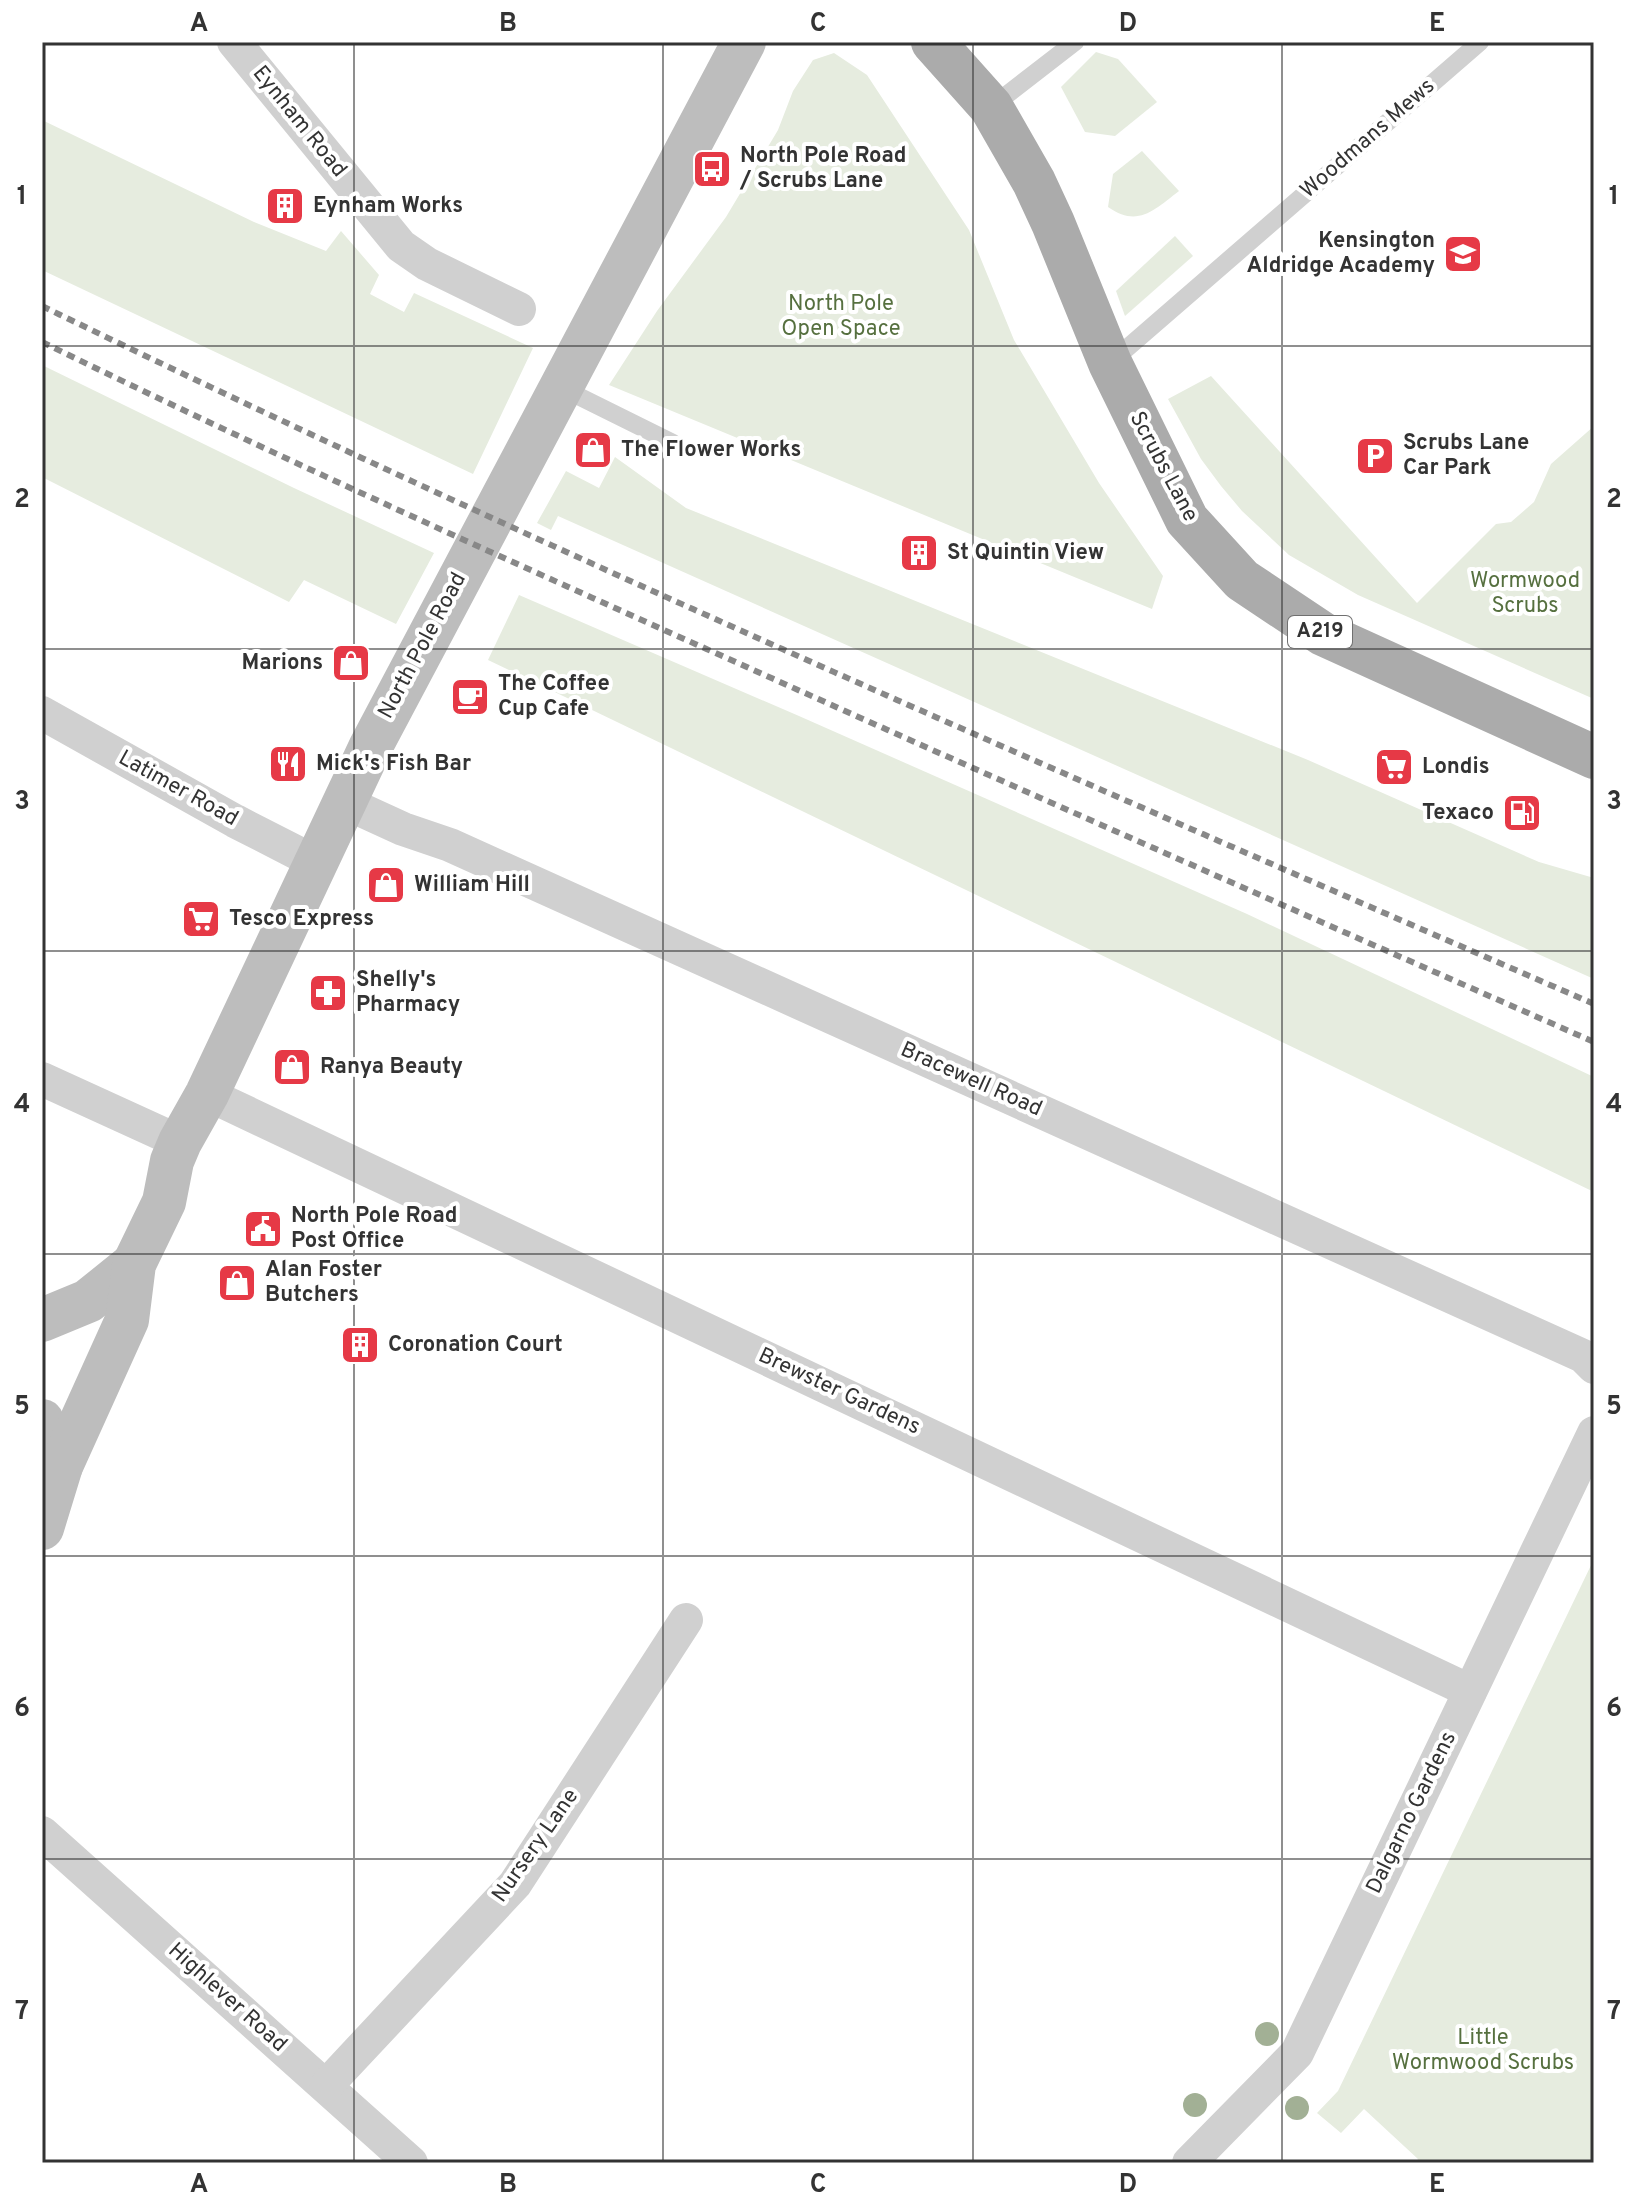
<svg xmlns="http://www.w3.org/2000/svg" width="1636" height="2205" font-family="Overpass,sans-serif">
	<style>
		.green { fill: #e6ecdf }
		.lines { fill: none; stroke-linecap: round; stroke-linejoin: round }
		.lane { stroke: #d0d0d0; stroke-width: 18 }
		.street { stroke: #d0d0d0; stroke-width: 34 }
		.secondary { stroke: #bdbdbd; stroke-width: 44 }
		.primary { stroke: #ababab; stroke-width: 44 }
		.rail { stroke: #888; stroke-width: 6; stroke-dasharray: 8 6; stroke-linecap: butt }
		.tree { fill: #a2b095 }
		.grid { fill: none; stroke: #333; stroke-width: 2; stroke-opacity: 0.55 }
		.labels { text-anchor: middle; dominant-baseline: central; stroke-width: 8; stroke-linejoin: round; paint-order: stroke }
		.shield { fill: #fff; stroke: #707070; stroke-width: 2 }
		.shield-label { font-size: 20px; font-weight: bold; fill: #333 }
		.street-label { font-size: 22px; fill: #333; stroke: #fff }
		.poi-label { font-size: 22px; font-weight: bold; fill: #333; stroke: #fff; text-anchor: start }
		.park-label { font-size: 22px; fill: #56703f; stroke: #fff }
		.neatline { fill: none; stroke: #333; stroke-width: 3 }
		.grid-label { font-size: 26px; text-anchor: middle; font-weight: bold; fill: #333 }
	</style>
	<rect width="100%" height="100%" fill="#fff"/>
	<g class="green">
		<path d="M1096 52 1118 59 1157 102 1115 136 1085 132 1061 87Z"/>
		<path d="M834 53 867 75 969 230 1014 340 1099 483 1163 576 1152 609 609 385 657 311 726 217 778 130 793 91 813 60Z"/>
		<path d="M42 120 254 222 326 251 341 231 379 275 370 294 404 312 414 293 533 348 473 474 42 270Z"/>
		<path d="M1142 151 1179 191C1154 210 1138 228 1108 207L1113 174Z"/>
		<path d="M1175 236 1193 256 1125 316 1116 291Z"/>
		<path d="M42 365 294 488 434 553 396 624 304 580 289 602 42 477Z"/>
		<path d="M1211 376 1417 603 1496 524 1511 522 1534 502 1551 464 1594 426V699L1358 595 1289 555 1242 511 1221 486 1201 459 1168 399Z"/>
		<path d="M615 457 686 508 1308 760 1539 862 1594 878V979L558 516 551 530 537 523 566 471 599 488Z"/>
		<path d="M519 595 799 716 1247 914 1594 1077V1192L488 660Z"/>
		<path d="M1594 1559V2163H1416L1418 2159 1364 2109 1341 2133 1317 2113 1338 2091Z"/>
	</g>
	<g class="lines">
		<g class="lane">
			<path d="M991 107 1075 42"/>
			<path d="M1111 362 1480 42"/>
			<path d="M562 388 673 443"/>
		</g>
		<g class="street">
			<path d="M234 42 401 246 427 264 519 309"/>
			<path d="M42 713 235 821 315 862"/>
			<path d="M344 802 403 829 450 845 1583 1356 1594 1367"/>
			<path d="M42 1079 180 1142"/>
			<path d="M207 1094 1470 1691"/>
			<path d="M42 1833 411 2163"/>
			<path d="M326 2086 515 1884 686 1620"/>
			<path d="M1189 2163 1297 2053 1594 1433"/>
		</g>
		<g class="secondary">
			<path d="M42 1320 88 1301 134 1264"/>
			<path d="M42 1421 61 1466"/>
			<path d="M42 1528 61 1466 127 1320 134 1264 164 1202 172 1161 180 1142 207 1094 371 746 744 42"/>
		</g>
		<path class="primary" d="M933 42 991 107 1034 182 1053 223 1110 363 1187 520 1242 580 1323 634 1594 757"/>
		<g class="rail">
			<path d="M42 306C552 554 1074 778 1594 1004"/>
			<path d="M42 342C275 456 512 562 749 668 1030 794 1312 918 1594 1042"/>
		</g>
	</g>
	<g class="tree">
		<circle cx="1267" cy="2034" r="12"/>
		<circle cx="1195" cy="2105" r="12"/>
		<circle cx="1297" cy="2108" r="12"/>
	</g>
	<path class="grid" d="M354 42V2163M663 42V2163M973 42V2163M1282 42V2163M42 346H1594M42 649H1594M42 951H1594M42 1254H1594M42 1556H1594M42 1859H1594"/>
	<defs>
		<g id="bus-square" transform="scale(2)"><rect x="-9" y="-9" width="18" height="18" rx="4" fill="#e63946" stroke="#fff"/><path d="M-5-6H5V4H4V6H2V4H-2V6H-4V4H-5ZM-3.5-4V0h7V-4ZM-3.5 1.2v1.5H-2V1.2ZM2 1.2v1.5H3.5V1.2Z" fill="#fff"/></g>
		<g id="building-square" transform="scale(2)"><rect x="-9" y="-9" width="18" height="18" rx="4" fill="#e63946" stroke="#fff"/><path d="M-4-6H4V6H1V3H-1V6H-4ZM-2.5-4.3h1.7v1.8h-1.7ZM.8-4.3h1.7v1.8H.8ZM-2.5-1h1.7V.8h-1.7ZM.8-1h1.7V.8H.8Z" fill="#fff"/></g>
		<g id="school-square" transform="scale(2)"><rect x="-9" y="-9" width="18" height="18" rx="4" fill="#e63946" stroke="#fff"/><path d="M0-5L7-2L0 1L-7-2ZM-4 1L0 2.5L4 1V4Q0 6-4 4Z" fill="#fff"/></g>
		<g id="shop-square" transform="scale(2)"><rect x="-9" y="-9" width="18" height="18" rx="4" fill="#e63946" stroke="#fff"/><path d="M-5-2.5h2.3a2.7 3.5 0 0 1 5.4 0H5L5.5 6h-11ZM-1.5-2.5h3a1.5 2.3 0 0 0-3 0Z" fill="#fff"/></g>
		<g id="parking-square" transform="scale(2)"><rect x="-9" y="-9" width="18" height="18" rx="4" fill="#e63946" stroke="#fff"/><path d="M-3.5-5.5H1a3.5 3.5 0 0 1 0 7H-1V5.5H-3.5ZM-1-3.4V-.6H.8a1.4 1.4 0 0 0 0-2.8Z" fill="#fff"/></g>
		<g id="cafe-square" transform="scale(2)"><rect x="-9" y="-9" width="18" height="18" rx="4" fill="#e63946" stroke="#fff"/><path d="M-5.5-4.5H6V0H3Q3 3.5 0 3.5H-2.5Q-5.5 3.5-5.5 0ZM3-3.2v2h1.7v-2ZM-6 4.5H4V6H-6Z" fill="#fff"/></g>
		<g id="restaurant-square" transform="scale(2)"><rect x="-9" y="-9" width="18" height="18" rx="4" fill="#e63946" stroke="#fff"/><path d="M-5-6h1v4h1v-4h1v4h1v-4h1v5L-1.5 .5V6h-2V.5L-5-1ZM5-6V6H3V1.5H1.5Q1.5-4 5-6Z" fill="#fff"/></g>
		<g id="supermarket-square" transform="scale(2)"><rect x="-9" y="-9" width="18" height="18" rx="4" fill="#e63946" stroke="#fff"/><path d="M-6-5.5h2.5l.6 2H6L4.5 2H-2.5L-4.4-4H-6ZM-1.5 3.2a1.3 1.3 0 1 0 .1 0ZM3 3.2a1.3 1.3 0 1 0 .1 0Z" fill="#fff"/></g>
		<g id="fuel-square" transform="scale(2)"><rect x="-9" y="-9" width="18" height="18" rx="4" fill="#e63946" stroke="#fff"/><path d="M-5.5-6h7V0h2V4h1.3V-2.5L3-4.5l.8-.8L6-3V5H2.5V1h-1V6h-7ZM-4.2-4.7v3.2H.2V-4.7Z" fill="#fff"/></g>
		<g id="pharmacy-square" transform="scale(2)"><rect x="-9" y="-9" width="18" height="18" rx="4" fill="#e63946" stroke="#fff"/><path d="M-2-6h4v4h4v4h-4v4h-4v-4h-4v-4h4Z" fill="#fff"/></g>
		<g id="civic-square" transform="scale(2)"><rect x="-9" y="-9" width="18" height="18" rx="4" fill="#e63946" stroke="#fff"/><path d="M-.6-6.5H3V-4.5H.6V-3L4-1V1h2V6H-6V1h2V-1L-.6-3ZM-1.2 2.5V6h2.4V2.5Z" fill="#fff"/></g>
	</defs>
	<g fill-rule="evenodd">
		<use href="#bus-square" x="712" y="169"/>
		<use href="#building-square" x="285" y="206"/>
		<use href="#school-square" x="1463" y="254"/>
		<use href="#shop-square" x="593" y="450"/>
		<use href="#parking-square" x="1375" y="456"/>
		<use href="#building-square" x="919" y="553"/>
		<use href="#shop-square" x="351" y="663"/>
		<use href="#cafe-square" x="470" y="697"/>
		<use href="#restaurant-square" x="288" y="764"/>
		<use href="#supermarket-square" x="1394" y="767"/>
		<use href="#fuel-square" x="1522" y="813"/>
		<use href="#shop-square" x="386" y="885"/>
		<use href="#supermarket-square" x="201" y="919"/>
		<use href="#pharmacy-square" x="328" y="993"/>
		<use href="#shop-square" x="292" y="1067"/>
		<use href="#civic-square" x="263" y="1229"/>
		<use href="#shop-square" x="237" y="1283"/>
		<use href="#building-square" x="360" y="1345"/>
	</g>
	<g class="labels">
		<rect class="shield" x="1288" y="616" width="64" height="32" rx="6"/>
		<g class="shield-label">
			<text x="1320" y="632">A219</text>
		</g>
		<g class="street-label">
			<text transform="translate(299 122) rotate(51)">Eynham Road</text>
			<text transform="translate(1368 139) rotate(-41)">Woodmans Mews</text>
			<text transform="translate(1163 467) rotate(62)">Scrubs Lane</text>
			<text transform="translate(423 646) rotate(-62)">North Pole Road</text>
			<text transform="translate(178 789) rotate(29)">Latimer Road</text>
			<text transform="translate(971 1080) rotate(24)">Bracewell Road</text>
			<text transform="translate(839 1392) rotate(25)">Brewster Gardens</text>
			<text transform="translate(1412 1813) rotate(-64)">Dalgarno Gardens</text>
			<text transform="translate(536 1846) rotate(-55)">Nursery Lane</text>
			<text transform="translate(227 1998) rotate(42)">Highlever Road</text>
		</g>
		<g class="poi-label">
			<text x="740" y="156">North Pole Road<tspan x="740" dy="25">/ Scrubs Lane</tspan></text>
			<text x="313" y="206">Eynham Works</text>
			<text x="1435" y="241" text-anchor="end">Kensington<tspan x="1435" dy="25">Aldridge Academy</tspan></text>
			<text x="1403" y="443">Scrubs Lane<tspan x="1403" dy="25">Car Park</tspan></text>
			<text x="621" y="450">The Flower Works</text>
			<text x="947" y="553">St Quintin View</text>
			<text x="323" y="663" text-anchor="end">Marions</text>
			<text x="498" y="684">The Coffee<tspan x="498" dy="25">Cup Cafe</tspan></text>
			<text x="316" y="764">Mick's Fish Bar</text>
			<text x="1422" y="767">Londis</text>
			<text x="1494" y="813" text-anchor="end">Texaco</text>
			<text x="414" y="885">William Hill</text>
			<text x="229" y="919">Tesco Express</text>
			<text x="356" y="980">Shelly's<tspan x="356" dy="25">Pharmacy</tspan></text>
			<text x="320" y="1067">Ranya Beauty</text>
			<text x="291" y="1216">North Pole Road<tspan x="291" dy="25">Post Office</tspan></text>
			<text x="265" y="1270">Alan Foster<tspan x="265" dy="25">Butchers</tspan></text>
			<text x="388" y="1345">Coronation Court</text>
		</g>
		<g class="park-label">
			<text x="841" y="304">North Pole<tspan x="841" dy="25">Open Space</tspan></text>
			<text x="1525" y="581">Wormwood<tspan x="1525" dy="25">Scrubs</tspan></text>
			<text x="1483" y="2038">Little<tspan x="1483" dy="25">Wormwood Scrubs</tspan></text>
		</g>
	</g>
	<rect width="1636" height="2205" fill="none" stroke="#ffffff" stroke-width="88"/>
	<rect x="44" y="44" width="1548" height="2117" class="neatline"/>
	<g class="grid-label">
		<text x="199" y="31">A</text>
		<text x="508" y="31">B</text>
		<text x="818" y="31">C</text>
		<text x="1128" y="31">D</text>
		<text x="1437" y="31">E</text>
		<text x="22" y="204">1</text>
		<text x="1614" y="204">1</text>
		<text x="22" y="507">2</text>
		<text x="1614" y="507">2</text>
		<text x="22" y="809">3</text>
		<text x="1614" y="809">3</text>
		<text x="22" y="1112">4</text>
		<text x="1614" y="1112">4</text>
		<text x="22" y="1414">5</text>
		<text x="1614" y="1414">5</text>
		<text x="22" y="1716">6</text>
		<text x="1614" y="1716">6</text>
		<text x="22" y="2019">7</text>
		<text x="1614" y="2019">7</text>
		<text x="199" y="2192">A</text>
		<text x="508" y="2192">B</text>
		<text x="818" y="2192">C</text>
		<text x="1128" y="2192">D</text>
		<text x="1437" y="2192">E</text>
	</g>
</svg>
